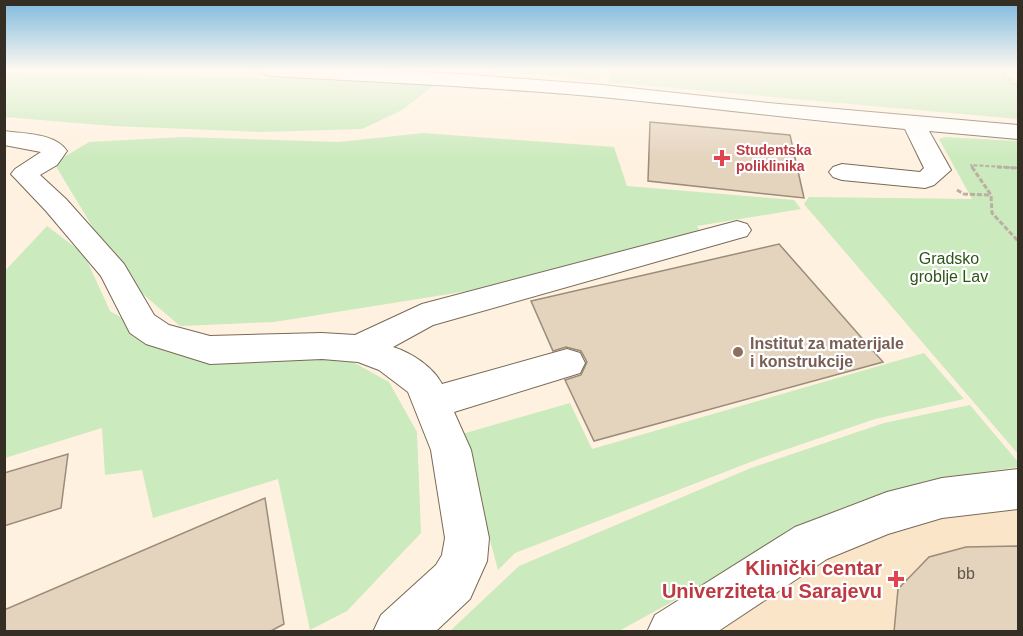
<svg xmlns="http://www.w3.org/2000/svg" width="1023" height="636" font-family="Arial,sans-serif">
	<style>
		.built { fill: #fae5c9 }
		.green { fill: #cbeabd }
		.building { fill: #e4d4be; stroke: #9b8c78; stroke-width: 1.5 }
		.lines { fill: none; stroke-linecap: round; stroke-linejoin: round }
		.minor-casing { stroke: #786a57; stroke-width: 2 }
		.path-far1 { stroke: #bbafa1; stroke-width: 2; stroke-dasharray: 4 2; stroke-linecap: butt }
		.path { stroke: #bbafa1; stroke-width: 3; stroke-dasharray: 5 2; stroke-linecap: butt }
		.minor { fill: #fff; fill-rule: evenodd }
		.health-dot { fill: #e0444e; stroke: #fff; stroke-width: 2 }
		.education-dot { fill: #8d6e63; stroke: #fff; stroke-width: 2 }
		.labels { text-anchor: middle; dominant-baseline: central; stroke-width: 4.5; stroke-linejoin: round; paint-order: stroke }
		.far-health-label { font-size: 14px; font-weight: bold; fill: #be3a42; stroke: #fff; text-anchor: start }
		.park-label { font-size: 16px; fill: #2e5416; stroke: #fff }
		.education-label { font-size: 16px; font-weight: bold; fill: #785e54; stroke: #fff; text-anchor: start }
		.near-number-label { font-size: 16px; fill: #60584b }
		.near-health-label { font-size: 20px; font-weight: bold; fill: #be3a42; stroke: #fff; text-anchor: end }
	</style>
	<rect width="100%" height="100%" fill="#fff1e0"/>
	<path class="built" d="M1018 502V631L701 632 846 527Z"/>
	<g class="green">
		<path d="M483 70H600V81Z"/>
		<path d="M613 70H1014L1018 74V119L608 82Z"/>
		<path d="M5 73 314 79 435 85 402 110 362 129 260 132 112 126 5 117Z"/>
		<path d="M423 133 614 147 627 186 794 200 801 209 697 226 705 241 512 284 274 322 180 326 122 276 54 163 89 142 182 137 339 142Z"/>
		<path d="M945 137 1018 141V454L804 204 809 197 972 199 939 139Z"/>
		<path d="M47 226 84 254 110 311 166 344 340 355 389 382 417 432 421 533 347 611 310 630 278 479 153 518 142 470 105 475 102 428 5 458 4 272Z"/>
		<path d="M924 353 964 399 875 419 761 458 515 553 498 570 462 434 570 403 592 449Z"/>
		<path d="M970 405 1018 462V467L925 481 810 526 619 631 449 632 519 566 751 468 884 423Z"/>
	</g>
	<g class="building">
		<path d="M650 122 790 135 804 198 648 181Z"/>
		<path d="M779 244 883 362 594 441 565 380 581 375 587 362 581 351 566 347 553 351 531 301Z"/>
		<path d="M68 454 61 508 4 526V473Z"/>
		<path d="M265 498 284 624 269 632H4V610Z"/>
		<path d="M1018 546V632H894L898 589 929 557 966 547Z"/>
	</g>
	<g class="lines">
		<g class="minor-casing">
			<g id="minor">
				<path d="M261 70H385L459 74 602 85 768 103 1018 125V139L929 131 951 170 934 185 925 188 842 180 833 177 829 172 833 167 842 164 920 172 924 168 905 129C804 120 703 107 602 97 492 87 381 82 271 76L264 74Z"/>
				<path d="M4 131C25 134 55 133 67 151L57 165 40 175 66 199 124 264 154 315 169 325 210 336 322 333 355 335 422 304 737 221 747 224 751 230 747 236 433 325 393 347C412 353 433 367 442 384L567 349 580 353 585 363 580 373 454 412 471 450 489 538 487 561 470 599 435 632H373L381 615 436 565 442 555 445 538 431 450 408 392 379 370 358 362 322 359 210 364 146 344 130 333 101 276 46 211 11 174 15 169 41 152 4 145Z"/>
				<path d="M1018 469V509L942 518 888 534 827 559 717 632H647L655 615 795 527 811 521 887 492 942 478Z"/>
			</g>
		</g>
		<g class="path-far1">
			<path d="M999 70 1018 88"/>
			<path d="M973 168 971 165 1018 168"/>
		</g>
		<g class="path">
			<path d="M972 167 991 195 992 213 1018 241"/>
			<path d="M997 167 1018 168"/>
			<path d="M957 190 964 194 990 195"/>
		</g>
		<use href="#minor" class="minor"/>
	</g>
	<linearGradient id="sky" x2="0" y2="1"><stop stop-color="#7db9dd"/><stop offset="0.44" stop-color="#fff9f1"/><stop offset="1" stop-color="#fff9f1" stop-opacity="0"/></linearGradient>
	<rect width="1023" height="159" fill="url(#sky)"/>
	<g class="health-dot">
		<path d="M719 149h6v6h6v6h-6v6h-6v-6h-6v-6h6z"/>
		<path d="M893 570h6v6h6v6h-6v6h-6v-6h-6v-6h6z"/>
	</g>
	<circle class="education-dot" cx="738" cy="352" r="6"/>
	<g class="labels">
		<g class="far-health-label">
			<text x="736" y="150">Studentska<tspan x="736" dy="16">poliklinika</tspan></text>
		</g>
		<g class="park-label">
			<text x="949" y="258">Gradsko<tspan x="949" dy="18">groblje Lav</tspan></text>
		</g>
		<g class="education-label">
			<text x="750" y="343">Institut za materijale<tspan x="750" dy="18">i konstrukcije</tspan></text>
		</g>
		<g class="near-number-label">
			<text x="966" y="573">bb</text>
		</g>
		<g class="near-health-label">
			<text x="882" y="568">Klinički centar<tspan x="882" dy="23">Univerziteta u Sarajevu</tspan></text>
		</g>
	</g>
	<rect width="1023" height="636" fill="none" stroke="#342e25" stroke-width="12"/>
</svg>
